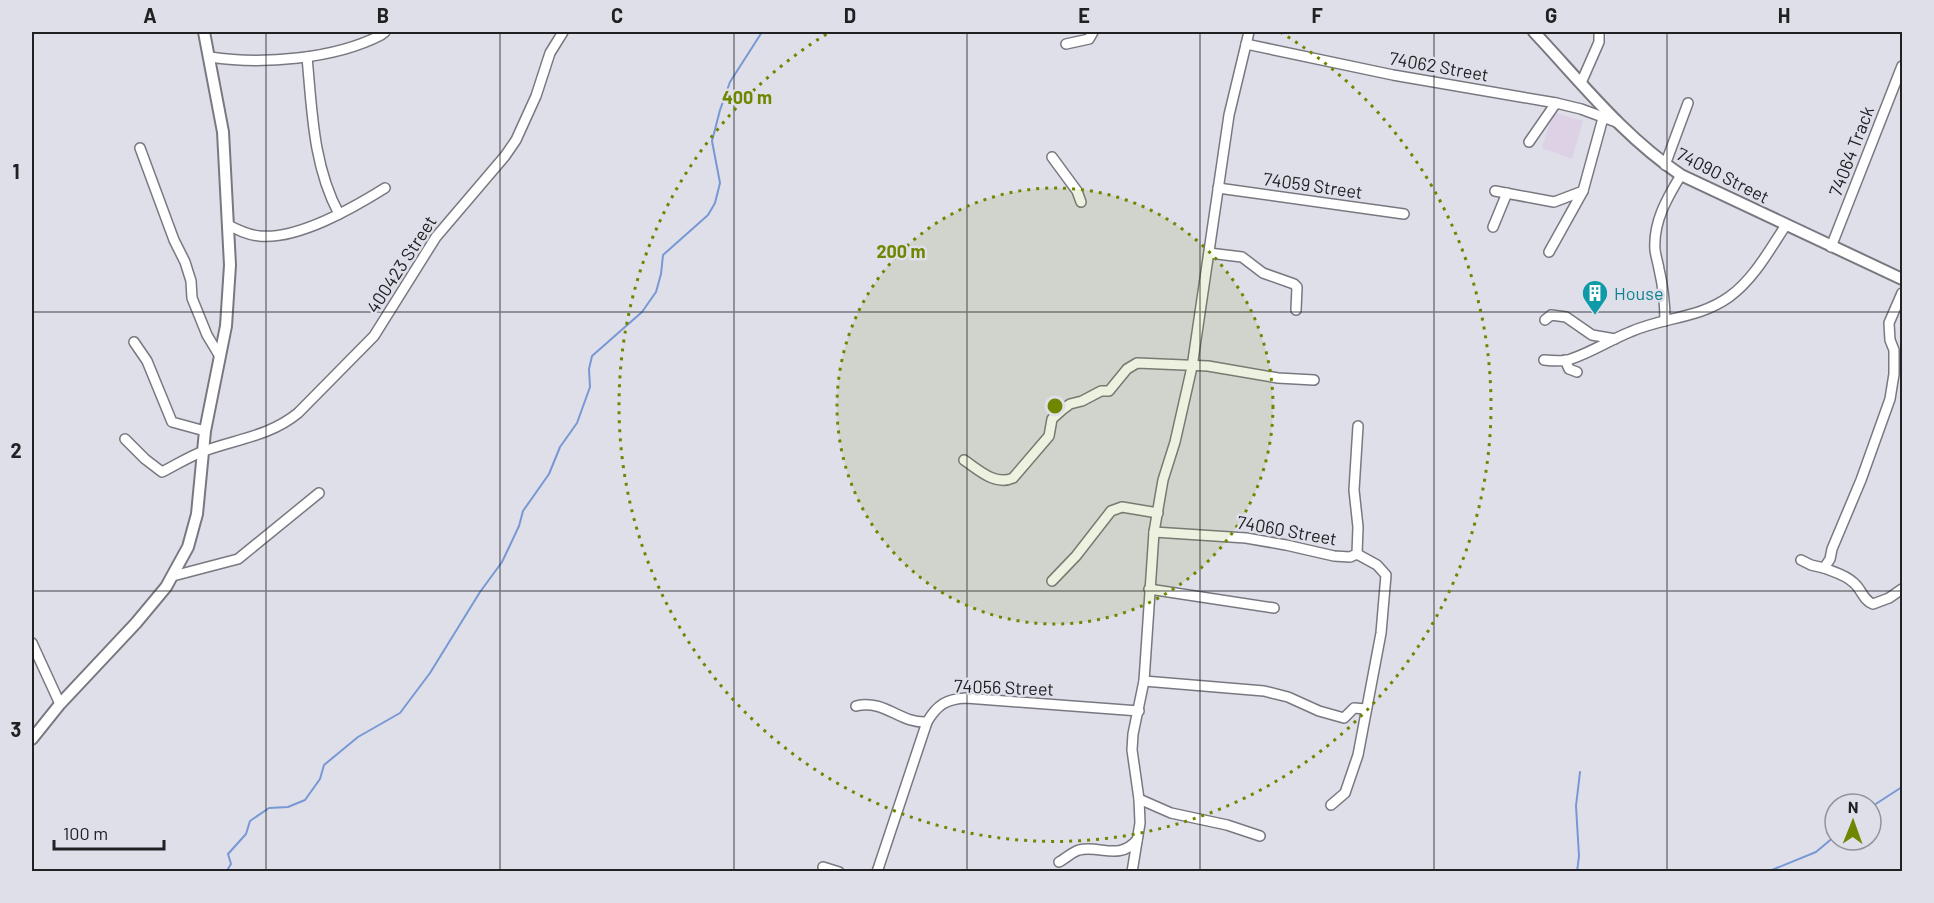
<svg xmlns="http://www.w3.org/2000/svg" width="1934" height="903" font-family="Barlow,sans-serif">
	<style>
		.industrial { fill: #ddd1e6 }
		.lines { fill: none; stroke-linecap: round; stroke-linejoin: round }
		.stream { stroke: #7798d4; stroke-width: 2 }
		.minor-casing { stroke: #787881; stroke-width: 12 }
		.tertiary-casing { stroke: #787881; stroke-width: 14 }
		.minor { stroke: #fff; stroke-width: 9 }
		.tertiary { stroke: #fff; stroke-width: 10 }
		.grid { fill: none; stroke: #212124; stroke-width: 1.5; stroke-opacity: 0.55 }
		.ring { fill: none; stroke: #6d8800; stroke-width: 3; stroke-dasharray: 3 6 }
		.labels { text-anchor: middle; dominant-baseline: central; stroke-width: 5; stroke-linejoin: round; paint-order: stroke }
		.street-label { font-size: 18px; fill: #212124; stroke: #dfdfe9 }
		.culture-label { font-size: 18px; fill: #0d838f; stroke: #dfdfe9; text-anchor: start }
		.centre { fill: #6d8800; stroke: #dfdfe9; stroke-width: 3 }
		.ring-label { font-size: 18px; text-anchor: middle; font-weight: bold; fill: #6d8800; stroke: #dfdfe9; stroke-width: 5; stroke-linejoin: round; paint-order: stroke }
		.neatline { fill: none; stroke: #212124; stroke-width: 2 }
		.grid-label { font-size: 20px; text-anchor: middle; font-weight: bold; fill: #212124 }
	</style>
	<rect width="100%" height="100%" fill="#dfdfe9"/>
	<path class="industrial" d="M1553 112 1583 121 1572 159 1542 148Z"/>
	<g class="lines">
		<g class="stream">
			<path d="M1871 807 1902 787"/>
			<path d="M226 872 231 864 228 854 246 834 250 821 269 808 288 807 305 800 320 779 324 765 358 737 400 713 430 673 480 592 502 562 519 526 523 511 549 474 560 447 577 423 590 387 589 369 592 356 642 312 656 292 661 274 663 255 708 215 715 203 720 183 712 141 720 110 730 82 762 32"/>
			<path d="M1577 872 1579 856 1576 806 1580 772"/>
			<path d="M1767 872 1816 852 1835 836"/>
		</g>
		<g class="minor-casing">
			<g id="minor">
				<path d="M1066 44 1089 39 1093 32"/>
				<path d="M1246 44 1393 75 1556 103 1581 109 1619 123"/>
				<path d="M210 57C262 65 335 59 381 35L385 32"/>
				<path d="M307 57C312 110 313 166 339 214"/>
				<path d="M1581 83 1599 42V32"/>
				<path d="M1529 142 1556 103"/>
				<path d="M140 148 174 240 185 262 191 281 192 298 207 335 219 355"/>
				<path d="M1052 157 1077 191 1081 202"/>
				<path d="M1665 165 1688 103"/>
				<path d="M1218 188 1404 214"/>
				<path d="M1495 191 1554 202 1583 191"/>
				<path d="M228 225C238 230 248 235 259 236 298 240 353 208 385 188"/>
				<path d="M1493 227 1507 193"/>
				<path d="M1831 247 1902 66"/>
				<path d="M1549 252 1583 191 1603 118"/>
				<path d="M1209 253 1242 257 1263 273 1294 284 1297 287 1296 310"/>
				<path d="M1902 293 1889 323 1890 340 1894 350V374L1890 399 1861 480 1832 549 1830 559 1824 568C1834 572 1846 575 1854 583 1862 590 1863 600 1873 604L1889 598 1902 589"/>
				<path d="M1545 320 1551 315 1566 317 1592 335 1615 339"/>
				<path d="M1665 321C1665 303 1663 286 1659 269 1658 263 1656 257 1655 250 1653 222 1667 198 1681 175"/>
				<path d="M134 342 147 361 172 422 205 431"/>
				<path d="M1544 360C1553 361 1563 362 1571 359 1592 352 1610 340 1630 332 1663 317 1698 319 1729 297 1754 279 1770 249 1786 225"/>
				<path d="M1565 360 1569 369 1577 372"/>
				<path d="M125 439 145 459 162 472C176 465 190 456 204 451 237 439 270 436 298 413L374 336 436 237 505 156 516 140 536 96 550 53 563 32"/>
				<path d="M964 460C979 470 995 486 1013 478L1049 436 1052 419 1062 410 1070 404 1082 401 1101 391H1109L1127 369 1137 363 1208 366 1278 378 1314 380"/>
				<path d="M1154 532 1246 538 1286 545 1334 556 1350 557 1357 554"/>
				<path d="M1357 554 1358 527 1354 490 1358 426"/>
				<path d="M1801 560 1811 565 1824 568"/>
				<path d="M173 576 238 559 319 493"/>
				<path d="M1052 581 1076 556 1111 511 1122 507 1158 513"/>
				<path d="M1149 589 1274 608"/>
				<path d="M32 643 60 704"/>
				<path d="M1144 681 1264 691 1288 697 1319 711 1344 718 1354 708 1366 709"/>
				<path d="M856 706C885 699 900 724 927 722"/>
				<path d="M1139 799 1171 813 1227 825 1260 836"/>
				<path d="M1331 805 1345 793 1358 755 1381 633 1386 575 1377 565 1357 554"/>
				<path d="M1059 862C1065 859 1072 852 1079 850 1100 845 1119 861 1137 840"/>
				<path d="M823 867 839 872"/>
				<path d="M877 872 927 722C937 705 946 699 966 698L1139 711"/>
				<path d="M1132 872 1140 823 1139 799 1132 750 1133 734 1144 681 1154 532 1163 480 1175 442 1192 367 1229 115 1249 32"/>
			</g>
		</g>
		<g class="tertiary-casing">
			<g id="tertiary">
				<path d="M1534 32C1580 81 1624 137 1681 175L1902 279"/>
				<path d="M32 739 60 704 136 623 166 587 188 547 197 514 205 431 226 326 230 265 223 132 204 32"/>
			</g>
		</g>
		<use href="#minor" class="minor"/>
		<use href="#tertiary" class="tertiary"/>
	</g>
	<path class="grid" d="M266 32V872M500 32V872M734 32V872M967 32V872M1200 32V872M1434 32V872M1667 32V872M32 312H1902M32 591H1902"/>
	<circle cx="1055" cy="406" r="218" fill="#6d8800" fill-opacity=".12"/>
	<g class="ring">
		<circle cx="1055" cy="406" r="218"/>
		<path d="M1280 32A436 436 0 1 1 830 32"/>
	</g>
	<defs>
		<g id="building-pin" transform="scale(1.35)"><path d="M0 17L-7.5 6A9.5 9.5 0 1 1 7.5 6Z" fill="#0f9aa8" stroke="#dfdfe9"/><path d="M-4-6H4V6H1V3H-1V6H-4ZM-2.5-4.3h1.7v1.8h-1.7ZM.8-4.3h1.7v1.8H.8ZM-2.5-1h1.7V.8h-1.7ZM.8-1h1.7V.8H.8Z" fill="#fff"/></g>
	</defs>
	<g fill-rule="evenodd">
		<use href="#building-pin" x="1595" y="293"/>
	</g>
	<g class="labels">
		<g class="street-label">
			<text transform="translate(1439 66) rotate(10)">74062 Street</text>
			<text transform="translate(1851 151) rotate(-69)">74064 Track</text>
			<text transform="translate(1723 175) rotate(27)">74090 Street</text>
			<text transform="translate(1313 185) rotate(8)">74059 Street</text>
			<text transform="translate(401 264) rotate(-57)">400423 Street</text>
			<text transform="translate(1287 530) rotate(10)">74060 Street</text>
			<text transform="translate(1004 687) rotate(2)">74056 Street</text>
		</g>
		<g class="culture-label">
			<text x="1614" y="293">House</text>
		</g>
	</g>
	<circle cx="1055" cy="406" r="9" class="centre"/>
	<g class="ring-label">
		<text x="747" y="104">400 m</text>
		<text x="901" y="258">200 m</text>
	</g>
	<rect width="1934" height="903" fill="none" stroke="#dfdfe9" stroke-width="66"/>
	<g transform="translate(1853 822) rotate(1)"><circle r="28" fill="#dfdfe9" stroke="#93939a" stroke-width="1.5"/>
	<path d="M0-4.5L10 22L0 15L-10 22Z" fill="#6d8800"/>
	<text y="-9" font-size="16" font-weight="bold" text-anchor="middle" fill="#212124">N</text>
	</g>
	<path d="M54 840v9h110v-9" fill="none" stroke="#212124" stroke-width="3"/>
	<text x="63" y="840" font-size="18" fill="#212124" stroke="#dfdfe9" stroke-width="4.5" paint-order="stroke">100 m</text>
	<rect x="33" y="33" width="1868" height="837" class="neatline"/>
	<g class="grid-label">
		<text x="150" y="23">A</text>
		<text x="383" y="23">B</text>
		<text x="617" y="23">C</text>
		<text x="850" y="23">D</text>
		<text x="1084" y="23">E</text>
		<text x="1317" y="23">F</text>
		<text x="1551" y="23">G</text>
		<text x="1784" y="23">H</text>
		<text x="16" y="179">1</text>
		<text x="16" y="458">2</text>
		<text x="16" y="737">3</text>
	</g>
</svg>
